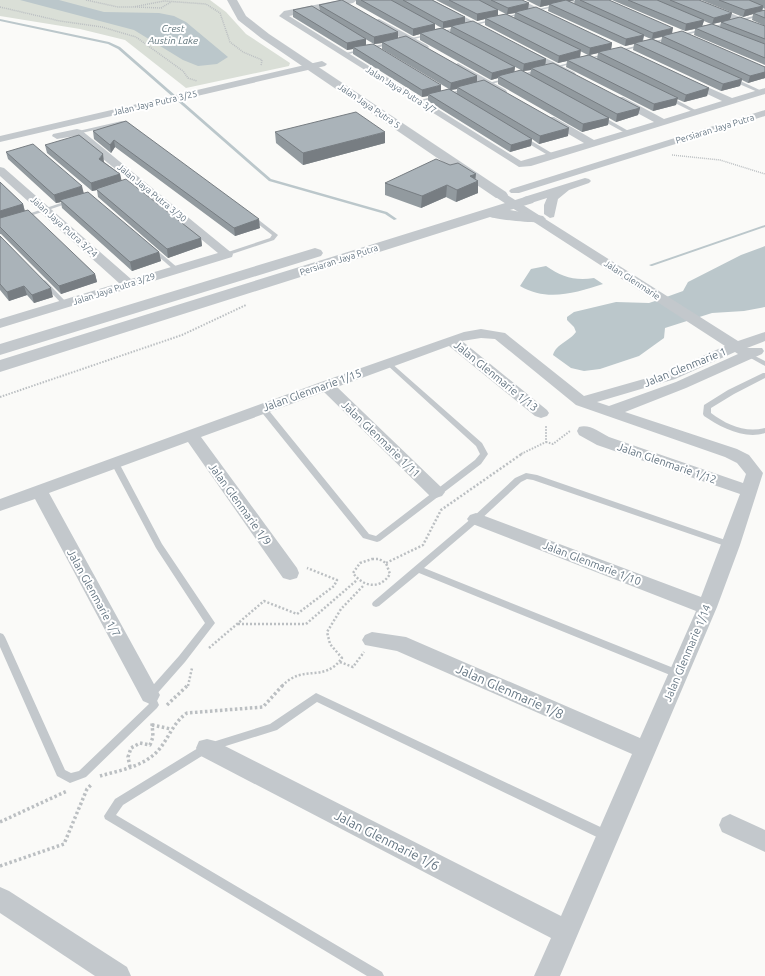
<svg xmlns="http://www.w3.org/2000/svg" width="765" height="976" font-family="Ubuntu,sans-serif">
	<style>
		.green { fill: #dadfd7 }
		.water { fill: #bbc7cb }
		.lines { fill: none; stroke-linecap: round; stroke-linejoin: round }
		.stream { fill: #bbc7cb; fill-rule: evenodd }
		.path-far3 { stroke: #bbbfc2; stroke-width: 1.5; stroke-dasharray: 1 1; stroke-linecap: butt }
		.path-far2 { stroke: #bbbfc2; stroke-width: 2; stroke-dasharray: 1.5 1.5; stroke-linecap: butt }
		.path-far1 { stroke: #bbbfc2; stroke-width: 2.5; stroke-dasharray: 2 2; stroke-linecap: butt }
		.path { stroke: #bbbfc2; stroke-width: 3.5; stroke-dasharray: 2.5 2.5; stroke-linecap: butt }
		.service { fill: #c3c8cc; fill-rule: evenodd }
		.minor { fill: #c3c8cc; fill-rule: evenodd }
		.tertiary { fill: #c3c8cc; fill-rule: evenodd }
		.wall { fill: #929a9f; fill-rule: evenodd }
		.shaded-wall { fill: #777d82 }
		.building { fill: #aab3b9; stroke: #777d82 }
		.labels { text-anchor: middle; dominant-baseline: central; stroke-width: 4; stroke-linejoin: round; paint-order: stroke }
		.far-street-label { font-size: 9px; fill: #657683; stroke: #fff }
		.far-water-label { font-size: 10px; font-style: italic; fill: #60757c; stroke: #fff }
		.street-label { font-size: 11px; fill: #657683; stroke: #fff }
		.near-street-label { font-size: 13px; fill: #657683; stroke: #fff }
	</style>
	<rect width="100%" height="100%" fill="#fafaf8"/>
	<path class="green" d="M0 0H210L226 12 246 34 290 63 289 66 186 88 125 40 80 29 0 16Z"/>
	<g class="water">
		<path d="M20 0H59L104 12 159 13 174 16 186 22 228 57 217 64 198 66 183 60 134 30Z"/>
		<path d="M765 246V307L744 311 712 313 665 328 664 338 639 356 600 369 584 371 571 368 553 355C556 344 570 341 576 332L574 327 567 320V317L574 312 616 302 649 303 658 300 683 291 688 282 741 255Z"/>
		<path d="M546 266C562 277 575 281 594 278L603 284C575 293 547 302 520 286L531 269Z"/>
	</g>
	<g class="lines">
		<g class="stream">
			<path d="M0 19 109 42 120 47 271 179 387 212 397 219 394 220 385 214 269 181 118 49 108 44 0 21Z"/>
			<path d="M765 225V227L652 266H651L649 265Z"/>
		</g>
		<g class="path-far3">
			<path d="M86 0 118 7H133L164 1 206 4 220 13 230 42 243 52 262 60 261 66"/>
			<path d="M0 7 60 21 102 27 136 37 183 71 188 78 197 81"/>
			<path d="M135 7 161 8 171 2"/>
			<path d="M672 155 720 160 765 174"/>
		</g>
		<g class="path-far2">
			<path d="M0 397 182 335 246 305"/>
			<path d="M546 442 553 444 570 431"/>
			<path d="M521 454 546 442V426"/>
		</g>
		<g class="path-far1">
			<path d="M372 559H379L386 563 390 574C380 590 363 587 353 573L360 563Z"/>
			<path d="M386 563 423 545 441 510 523 453"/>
			<path d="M238 624H306L357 580"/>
			<path d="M209 648 264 601 297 614 334 586 337 580 307 568"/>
			<path d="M340 662 353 667 364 652"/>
			<path d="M188 686 192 668"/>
			<path d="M282 686C304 663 323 684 342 658L330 644 327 632 341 609 364 585"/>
		</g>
		<g class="path">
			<path d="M167 705 188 685"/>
			<path d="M152 725 171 729"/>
			<path d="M130 767 128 757 131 748 140 743 150 745 153 737 152 723"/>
			<path d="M100 776C121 770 147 766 161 747 170 735 174 722 187 713L263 707 283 685"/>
			<path d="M0 822 67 791"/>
			<path d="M0 866 64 844 87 789 91 785"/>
		</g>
		<g class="service">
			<path d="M578 0H585L405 41 403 40Z"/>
			<path d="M765 13V15L551 69 549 68Z"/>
			<path d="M391 42H393V44L344 55 342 54Z"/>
			<path d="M540 69H542V71L483 86 481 85Z"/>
			<path d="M730 78H734L764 92 760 93 730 80Z"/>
			<path d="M468 88 470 89V90L418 102 416 101Z"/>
			<path d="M665 96H669L699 112 695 113 665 98Z"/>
			<path d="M598 116H602L632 133 627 134 598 118Z"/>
			<path d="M122 121 134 127 130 128 121 124 77 134 74 132Z"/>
			<path d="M523 136 555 155 556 156 551 157 521 139 520 138Z"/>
			<path d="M70 200 75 201 24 218 19 217Z"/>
			<path d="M250 213 278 235 274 240 229 255H225V253L270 238 272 235 248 216V214Z"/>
			<path d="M152 246 178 268V270H174L150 249V247Z"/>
			<path d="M44 280 46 281 67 303V305H63L42 283V281Z"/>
			<path d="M749 353 765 361V366L747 356 746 355Z"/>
			<path d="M388 361 390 362 482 443 488 454 481 464 380 541 377 542 363 538 259 409 263 407H266L369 534 376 536 475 460 480 454 476 446 386 364 385 363 386 362Z"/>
			<path d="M763 373H765V378L734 394 711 408V413C727 425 745 433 765 428V433C745 440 720 427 704 416L703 414 704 405 728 390Z"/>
			<path d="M115 460 119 463 162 544 215 623 185 662 155 696 159 705 157 708 86 777 70 783 57 776 0 647V633L3 634 5 637 65 770 71 773 79 771 149 704 145 695 147 692 179 656 205 623 156 548 111 463Z"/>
			<path d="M526 473 537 475 734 543 735 545 734 547H728L533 480 527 479 521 482 479 521 424 568 681 671 683 674 681 677 678 678 675 677 419 573 379 606 376 607 373 606 372 604 373 602 473 517 515 478Z"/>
			<path d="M316 693 611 832 612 836 611 840 607 841 603 840 317 702 277 730 210 751 123 805 116 815 382 972 384 976H367L105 819 104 816 115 799 203 745 270 724Z"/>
		</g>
		<g class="minor">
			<path d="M340 0H357L353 3 289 16 521 161 584 143 546 121 545 119 546 117H554L594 140 654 122 615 101 614 99 615 97H623L664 119 722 101 684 83 682 81 684 79 687 78 732 98 765 88V94L531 166 519 167 279 16 284 11Z"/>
			<path d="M423 0H433L493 32 489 35 486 34Z"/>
			<path d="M511 0H522L557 18 556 20H550Z"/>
			<path d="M686 0H697L765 27V33Z"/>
			<path d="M379 19 427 45 429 47 427 49H421L376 24V20Z"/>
			<path d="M525 48 574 72 576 74 571 77 568 76 522 53V49Z"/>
			<path d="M322 61 327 64 325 66 0 142V136Z"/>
			<path d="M458 63 506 90 507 92 506 94H498L455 68 453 66Z"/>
			<path d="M765 110V116L519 193H511L509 191 511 189Z"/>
			<path d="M77 129 81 130 233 254 232 257 0 328V319L119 283 0 176V167L4 168 131 279 218 253 75 136 57 139 52 136 53 134Z"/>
			<path d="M585 178 589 179 591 181 589 183 569 190 558 199 554 217 550 218 544 214V205L547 198 528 204 522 200 524 197Z"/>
			<path d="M501 191 738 341 765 332V341L747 348H762L764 351 762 354 686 388 625 412 737 449 749 455 763 473 740 545 717 607 560 976H534L551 938 199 755 196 748 199 741 207 739 215 741 561 916 632 754 397 651 365 645 362 640 365 635 372 632 406 637 640 738 696 611 470 523 467 519 470 515 476 513 482 515 701 597 740 494 597 445 579 435 577 431 579 427C590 424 599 432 609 437L743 483 746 474 737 463 725 457 576 405 495 339 481 338 462 341 547 410 549 413 547 416 541 418 535 416 449 346 337 387 442 488 445 492 442 496 436 498 430 496 324 392 201 437 297 568 299 573 297 578 290 580 283 578 188 442 49 493 160 695 157 701 150 704 143 701 35 499 0 511V499L321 382 464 332 481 329 505 333 584 396 665 373 725 346 497 198 495 195 497 192ZM735 352 738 354 676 382 609 406 597 402 675 379Z"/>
			<path d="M730 814 765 830V852L722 832 719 825 722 818Z"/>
			<path d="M0 887 9 891 127 967 131 976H95L0 913Z"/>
		</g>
		<g class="tertiary">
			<path d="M227 0H237L246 16 269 34 506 192 508 195 506 198H496L261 38 238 20Z"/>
			<path d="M528 196 533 197 535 200 533 203 510 210 543 216 546 219 543 222C538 224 494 219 490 217L0 372V360Z"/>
			<path d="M315 248 321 250 323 253 321 256 0 355V344Z"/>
		</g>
	</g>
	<g class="wall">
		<path d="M356 0H432L465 17V23L546 59 545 65 640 108 638 115 616 122 609 118 608 125 582 132 498 84V78L491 80 420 40V34L413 36 356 4ZM435 24 438 26 442 28 435 29ZM451 27 450 32 443 28ZM477 47 521 70 514 72 515 67ZM531 70 530 75 523 71Z"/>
		<path d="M436 0H522L528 9 612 43 611 49 709 88 707 96 684 102 677 99 676 105 653 111 566 67 567 61 558 63 485 25V19L477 21ZM498 10 506 14 498 16ZM515 13 514 18 507 14H509ZM580 51 588 55 580 57ZM598 53 597 59 590 55Z"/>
		<path d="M526 0H609L672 34 765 67V78L748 83 742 80 740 86 721 91 633 50 634 44 625 46 548 11 549 5 540 7ZM575 0 574 4 569 2ZM644 36 651 39 643 41ZM662 37 661 42 653 39Z"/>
		<path d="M612 0H699L730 19 765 26V65L694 35 695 29 685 31ZM704 21 711 24 702 26ZM721 22 720 27 713 24Z"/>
		<path d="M701 0H765V9L763 8 762 11 765 10V26L752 20 753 14 743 17Z"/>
		<path d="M319 5 398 38 477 76V82L568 136 539 144 532 139 531 146 510 152 428 101V96L422 97 353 54V49L347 50 293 17V10L320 11ZM357 34 374 44 382 43V49L449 89 441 91 366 45V39ZM457 89V94L451 90Z"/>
		<path d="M126 121 260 228 235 236 115 147 111 153 94 139 93 131Z"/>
		<path d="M275 132 385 143 303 165 276 143Z"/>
		<path d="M45 145 104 162 120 174 121 181 201 238 202 246 168 258 98 197 97 190 92 191 47 153Z"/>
		<path d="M6 152 84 193 159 252 161 261 132 271 62 208 61 202 56 203 8 159Z"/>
		<path d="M475 179 478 181V193L456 202 446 197 421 208 385 195V183Z"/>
		<path d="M0 182 23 204 25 211 95 274 97 282 61 294 1 234H0Z"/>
		<path d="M0 236 53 297 34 303 27 295 9 301 0 290Z"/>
	</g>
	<g class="shaded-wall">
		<path d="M541 0H575L551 5 549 4V5L540 7Z"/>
		<path d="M529 3 528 10 515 12V13L507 14 508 8Z"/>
		<path d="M763 6 762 12 753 13V14L743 17 745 10Z"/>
		<path d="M498 10V16L485 18V19L477 21V14Z"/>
		<path d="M732 13 730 20 712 24 714 18Z"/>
		<path d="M465 17V24L451 26V27L443 28V22Z"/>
		<path d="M704 20 702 27 685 31 686 24Z"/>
		<path d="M435 24V30L420 33V34L413 36V29Z"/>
		<path d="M673 28 672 34 652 39 653 33Z"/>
		<path d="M398 32V39L382 42V43L374 44V37Z"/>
		<path d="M644 35 642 42 625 46 626 39Z"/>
		<path d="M366 39V46L353 47V49L347 50V43Z"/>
		<path d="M612 43 611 50 598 52V53L589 55 590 48Z"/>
		<path d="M581 50 580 58 567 60V61L558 63 559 56Z"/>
		<path d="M546 59 545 66 531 68V70L523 71 524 64Z"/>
		<path d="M515 67 514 74 498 76V78L491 80 492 73Z"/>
		<path d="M765 72V78L748 83 750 76Z"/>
		<path d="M477 76V84L457 87V89L450 90 451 83Z"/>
		<path d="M742 79 740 86 721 91 723 84Z"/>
		<path d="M441 85V92L428 94V96L422 97V90Z"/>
		<path d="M709 88 707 96 684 102 686 95Z"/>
		<path d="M678 98 676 105 653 111 654 104Z"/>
		<path d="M640 108 638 115 616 122 617 114Z"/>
		<path d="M609 118 608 125 582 132 583 124Z"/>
		<path d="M569 128 568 136 539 144 540 136Z"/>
		<path d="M385 132V143L303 165V153Z"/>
		<path d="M532 139 531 146 510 152 511 145Z"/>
		<path d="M114 140 115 147 111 153 110 145Z"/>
		<path d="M103 154 104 162 101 166 99 159Z"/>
		<path d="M120 174 122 182 96 189 97 190 92 191 91 183Z"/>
		<path d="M476 174 475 183 478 181V193L456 202 457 190 470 176Z"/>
		<path d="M447 185 446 197 421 208 422 196Z"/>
		<path d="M82 186 84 194 60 200 61 202 56 203 54 195Z"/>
		<path d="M23 204 25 213 0 220V211Z"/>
		<path d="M259 219 260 228 235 236 234 228Z"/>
		<path d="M201 238 202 246 168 258 167 249Z"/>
		<path d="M159 252 161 261 132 271 130 262Z"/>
		<path d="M95 274 97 282 61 294 59 286Z"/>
		<path d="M24 286 27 295 9 301 7 292Z"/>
		<path d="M51 288 53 297 34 303 32 295Z"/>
	</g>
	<g class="building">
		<path d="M342 0 398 32 374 37 319 5Z"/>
		<path d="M361 0H391L435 24 413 29Z"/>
		<path d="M403 0H432L465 17 443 22Z"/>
		<path d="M449 0H479L498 10 477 14Z"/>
		<path d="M491 0H522L529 3 508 8Z"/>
		<path d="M566 0 644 35 626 39 549 4Z"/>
		<path d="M580 0H609L673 28 653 33Z"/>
		<path d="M628 0H657L704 20 686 24Z"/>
		<path d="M670 0H699L732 13 714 18Z"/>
		<path d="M719 0H749L763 6 745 10Z"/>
		<path d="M312 6 366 39 347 43 293 10Z"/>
		<path d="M536 7 612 43 590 48 515 12Z"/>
		<path d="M765 10V18L753 13Z"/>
		<path d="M506 14 581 50 559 56 485 18Z"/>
		<path d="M740 17 765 26V39L721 22Z"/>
		<path d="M473 21 546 59 524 64 451 26Z"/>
		<path d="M712 24 765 44V58L695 28Z"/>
		<path d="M442 28 515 67 492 73 420 33Z"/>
		<path d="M682 31 765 67V72L750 76 662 36Z"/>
		<path d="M406 36 477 76 451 83 382 42Z"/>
		<path d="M652 39 742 79 723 84 634 43Z"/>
		<path d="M373 44 441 85 422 90 353 47Z"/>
		<path d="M621 47 709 88 686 95 598 52Z"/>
		<path d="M589 55 678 98 654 104 567 60Z"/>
		<path d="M553 63 640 108 617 114 531 68Z"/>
		<path d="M521 70 609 118 583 124 498 76Z"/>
		<path d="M484 80 569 128 540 136 457 87Z"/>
		<path d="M449 89 532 139 511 145 428 94Z"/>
		<path d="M356 112 385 132 303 153 275 132Z"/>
		<path d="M126 121 259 219 234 228 114 140 110 145 93 131Z"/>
		<path d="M79 135 103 154 99 159 120 174 91 183 45 145Z"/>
		<path d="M33 144 82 186 54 195 6 152Z"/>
		<path d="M436 159 450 165 458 163 476 174 470 176 478 181 457 190 447 185 422 196 385 183Z"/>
		<path d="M126 179 201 238 167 249 96 189Z"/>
		<path d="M0 182 23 204 0 211Z"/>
		<path d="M88 192 159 252 130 262 60 200Z"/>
		<path d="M28 210 95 274 59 286 0 227V218Z"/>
		<path d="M0 236 51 288 32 295 24 286 7 292 0 284Z"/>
	</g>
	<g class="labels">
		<g class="far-street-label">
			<text transform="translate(401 90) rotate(32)">Jalan Jaya Putra 3/7</text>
			<text transform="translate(155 103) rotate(-13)">Jalan Jaya Putra 3/25</text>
			<text transform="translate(369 106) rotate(34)">Jalan Jaya Putra 5</text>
			<text transform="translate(715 129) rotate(-17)">Persiaran Jaya Putra</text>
			<text transform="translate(152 193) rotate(39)">Jalan Jaya Putra 3/30</text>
			<text transform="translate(64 227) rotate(42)">Jalan Jaya Putra 3/24</text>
			<text transform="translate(339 260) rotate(-18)">Persiaran Jaya Putra</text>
			<text transform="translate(632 280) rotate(33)">Jalan Glenmarie</text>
			<text transform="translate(114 289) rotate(-18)">Jalan Jaya Putra 3/29</text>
		</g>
		<g class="far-water-label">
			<text x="173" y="28">Crest<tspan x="173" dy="12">Austin Lake</tspan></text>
		</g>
		<g class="street-label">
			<text transform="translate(685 367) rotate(-22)">Jalan Glenmarie 1</text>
			<text transform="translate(496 376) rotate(39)">Jalan Glenmarie 1/13</text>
			<text transform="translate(312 390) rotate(-20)">Jalan Glenmarie 1/15</text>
			<text transform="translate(381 439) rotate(44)">Jalan Glenmarie 1/11</text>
			<text transform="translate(667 463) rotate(19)">Jalan Glenmarie 1/12</text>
			<text transform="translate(240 504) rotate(54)">Jalan Glenmarie 1/9</text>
			<text transform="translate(592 563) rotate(21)">Jalan Glenmarie 1/10</text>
			<text transform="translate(94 593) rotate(61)">Jalan Glenmarie 1/7</text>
			<text transform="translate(687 653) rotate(-67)">Jalan Glenmarie 1/14</text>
		</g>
		<g class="near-street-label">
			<text transform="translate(510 691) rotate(24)">Jalan Glenmarie 1/8</text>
			<text transform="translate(387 840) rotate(27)">Jalan Glenmarie 1/6</text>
		</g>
	</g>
</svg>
